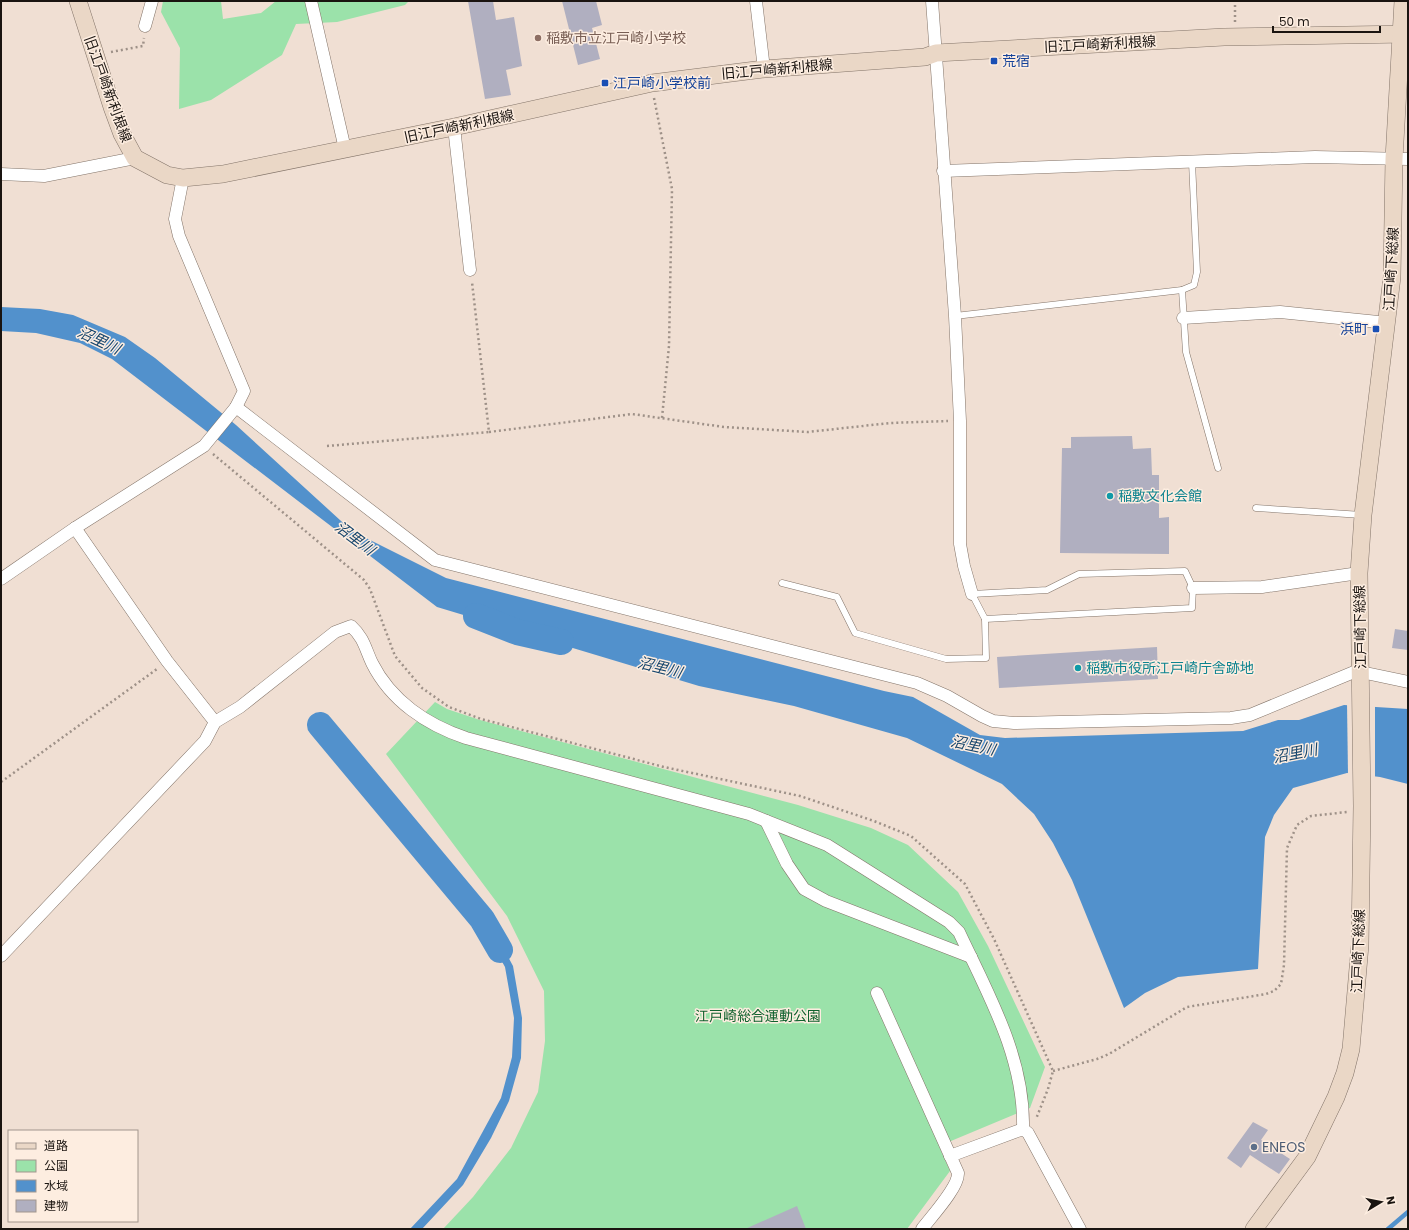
<svg xmlns="http://www.w3.org/2000/svg" width="1409" height="1230" font-family="Poppins,'Noto Sans JP',sans-serif">
	<style>
		.green { fill: #9be2aa }
		.water { fill: #5291cc }
		.pier { fill: #f0dfd3 }
		.lines { fill: none; stroke-linecap: round; stroke-linejoin: round }
		.stream { stroke: #5291cc; stroke-width: 4.5 }
		.river { stroke: #5291cc; stroke-width: 26 }
		.building { fill: #b0afc0 }
		.lane-casing { stroke: #837469; stroke-width: 7 }
		.street-casing { stroke: #837469; stroke-width: 13 }
		.secondary-casing { stroke: #837469; stroke-width: 18 }
		.path { stroke: #9e9188; stroke-width: 2.5; stroke-dasharray: 2 3; stroke-linecap: butt }
		.lane { stroke: #fff; stroke-width: 6 }
		.street { stroke: #fff; stroke-width: 12 }
		.secondary { stroke: #ead7c6; stroke-width: 17 }
		.education-dot { fill: #8d6e63; stroke: #fdede0; stroke-width: 1.5 }
		.transit-dot { fill: #1a4fb4; stroke: #fdede0; stroke-width: 1.5 }
		.culture-dot { fill: #0f9aa8; stroke: #fdede0; stroke-width: 1.5 }
		.service-dot { fill: #5c6f8a; stroke: #fdede0; stroke-width: 1.5 }
		.labels { text-anchor: middle; dominant-baseline: central; stroke-width: 3; stroke-linejoin: round; paint-order: stroke }
		.education-label { font-size: 14px; fill: #785e54; stroke: #fdede0; text-anchor: start }
		.street-label { font-size: 14px; fill: #1a1410; stroke: #fdede0 }
		.transit-label { font-size: 14px; fill: #164399; stroke: #fdede0; text-anchor: start }
		.culture-label { font-size: 14px; fill: #0d838f; stroke: #fdede0; text-anchor: start }
		.park-label { font-size: 14px; fill: #10622e; stroke: #fdede0 }
		.service-label { font-size: 14px; fill: #4e5e75; stroke: #fdede0; text-anchor: start }
		.water-label { font-size: 15px; font-style: italic; fill: #16456c; stroke: #fdede0 }
	</style>
	<rect width="100%" height="100%" fill="#f0dfd3"/>
	<g class="green">
		<path d="M163 1H221L223 19 261 13 276 1H409L405 5 337 22 296 24 282 55 211 100 179 109 180 48 161 12Z"/>
		<path d="M435 702 447 709 480 720 798 805 871 828 908 845 958 892 988 946 1045 1067 1030 1108 939 1146 950 1171 907 1229H443L473 1197 511 1148 538 1092 545 1041 544 991 507 916 386 754Z"/>
	</g>
	<g class="water">
		<path d="M1 307 40 309 73 315 125 337 155 358 236 425 352 531 446 578 884 691 913 697 980 735 1005 738 1243 731 1278 720H1299L1344 705 1408 709V784L1380 777 1347 773 1293 788 1274 815 1265 837 1258 969 1178 977 1145 993 1124 1008 1072 880 1053 843 1034 814 1002 784 907 738 794 706 699 686 437 607 112 359 80 343 36 333 1 331Z"/>
		<path d="M487 918 513 966 522 1018 521 1058 509 1101 491 1138 463 1185 422 1229H410L457 1179 501 1098 512 1057 514 1018 505 967 479 920Z"/>
	</g>
	<path class="pier" d="M1347 703 1375 704V778L1348 775Z"/>
	<g class="lines">
		<path class="stream" d="M1388 1229 1408 1212"/>
		<g class="river">
			<path d="M476 616 517 632 561 642"/>
			<path d="M320 725 482 919 500 950"/>
		</g>
	</g>
	<g class="building">
		<path d="M468 1H493L496 20 514 17 522 66 506 70 511 95 485 99Z"/>
		<path d="M562 1H596L602 25 592 28 600 59 578 65Z"/>
		<path d="M1132 436 1133 449 1151 448 1152 475H1159V518L1169 517V554L1060 553 1062 448H1071V437Z"/>
		<path d="M1395 629 1408 631V650L1392 648Z"/>
		<path d="M1157 647 1158 679 999 688 997 657Z"/>
		<path d="M1253 1122 1268 1130 1261 1140 1290 1159 1279 1174 1250 1155 1241 1168 1227 1158Z"/>
		<path d="M797 1206 806 1229H745Z"/>
	</g>
	<g class="lines">
		<g class="lane-casing">
			<g id="lane">
				<path d="M1182 290 1186 352 1218 468"/>
				<path d="M955 316 1182 290 1194 285 1197 272 1192 162"/>
				<path d="M1256 508 1362 515"/>
				<path d="M1185 571 1193 588 1192 608 985 619 972 594 1047 590 1079 574Z"/>
				<path d="M782 583 837 597 855 633 946 659 986 658 985 619"/>
			</g>
		</g>
		<g class="street-casing">
			<g id="street">
				<path d="M311 1 345 149"/>
				<path d="M756 1 764 69"/>
				<path d="M932 1 955 316 960 421V544L964 566 972 594"/>
				<path d="M145 26 152 1"/>
				<path d="M454 127 470 270"/>
				<path d="M943 171 1315 157 1408 159"/>
				<path d="M1 174 44 176 135 158"/>
				<path d="M1183 318 1280 312 1388 323"/>
				<path d="M236 407 435 560 917 683 947 696 982 716 993 721 1014 723 1231 718 1250 715 1354 672H1361L1408 682"/>
				<path d="M75 528 167 661 215 722"/>
				<path d="M1 579 75 528 204 446 236 407 244 391 179 236 175 219 183 178"/>
				<path d="M1193 588 1262 587 1359 573"/>
				<path d="M766 821 787 864 804 889 826 901 971 957"/>
				<path d="M1 956 205 741 215 722 240 707 335 632 351 626C364 638 365 648 372 663 391 701 427 725 466 738L749 814 827 845 949 922 959 932C988 994 1025 1058 1023 1129"/>
				<path d="M877 993 958 1173C959 1187 931 1217 922 1229"/>
				<path d="M950 1156 1023 1129 1028 1133 1080 1229"/>
			</g>
		</g>
		<g class="secondary-casing">
			<g id="secondary">
				<path d="M78 1 112 107 122 134 135 158 167 175 183 178 223 174 454 127 652 83 764 69 925 57 936 53 1224 37 1408 34"/>
				<path d="M1254 1229 1307 1157 1336 1097 1345 1073 1351 1049 1360 945 1362 806 1359 573 1363 515 1392 277 1394 159 1403 1"/>
			</g>
		</g>
		<g class="path">
			<path d="M1235 22V1"/>
			<path d="M111 52 143 46 144 38"/>
			<path d="M654 98 672 189 669 346 662 418"/>
			<path d="M489 432 632 414 724 427 808 432 890 423 948 421"/>
			<path d="M327 446 489 432 472 282"/>
			<path d="M213 454 364 580 370 589 395 656 422 688 449 707 481 719 664 767 800 796 874 821 911 836 965 884 994 939 1053 1071 1048 1089 1036 1119"/>
			<path d="M1 782 157 669"/>
			<path d="M1053 1071 1097 1059 1109 1054 1187 1007 1266 994 1274 991 1281 984 1284 965 1287 848 1297 825 1311 816 1347 812"/>
		</g>
		<use href="#lane" class="lane"/>
		<use href="#street" class="street"/>
		<use href="#secondary" class="secondary"/>
	</g>
	<circle class="education-dot" cx="538" cy="38" r="4"/>
	<g class="transit-dot">
		<rect x="990" y="57" width="8" height="8" rx="2"/>
		<rect x="601" y="79" width="8" height="8" rx="2"/>
		<rect x="1372" y="325" width="8" height="8" rx="2"/>
	</g>
	<g class="culture-dot">
		<circle cx="1110" cy="496" r="4"/>
		<circle cx="1078" cy="668" r="4"/>
	</g>
	<circle class="service-dot" cx="1254" cy="1147" r="4"/>
	<g class="labels">
		<g class="education-label">
			<text x="546" y="38">稲敷市立江戸崎小学校</text>
		</g>
		<g class="street-label">
			<text transform="translate(1100 44) rotate(-3)">旧江戸崎新利根線</text>
			<text transform="translate(777 69) rotate(-5)">旧江戸崎新利根線</text>
			<text transform="translate(108 89) rotate(70)">旧江戸崎新利根線</text>
			<text transform="translate(459 126) rotate(-12)">旧江戸崎新利根線</text>
			<text transform="translate(1391 269) rotate(-87)">江戸崎下総線</text>
			<text transform="translate(1360 627) rotate(-91)">江戸崎下総線</text>
			<text transform="translate(1358 951) rotate(-88)">江戸崎下総線</text>
		</g>
		<g class="transit-label">
			<text x="1002" y="61">荒宿</text>
			<text x="613" y="83">江戸崎小学校前</text>
			<text x="1368" y="329" text-anchor="end">浜町</text>
		</g>
		<g class="culture-label">
			<text x="1118" y="496">稲敷文化会館</text>
			<text x="1086" y="668">稲敷市役所江戸崎庁舎跡地</text>
		</g>
		<g class="park-label">
			<text x="758" y="1016">江戸崎総合運動公園</text>
		</g>
		<g class="service-label">
			<text x="1262" y="1147">ENEOS</text>
		</g>
		<g class="water-label">
			<text transform="translate(99 340) rotate(25)">沼里川</text>
			<text transform="translate(355 538) rotate(37)">沼里川</text>
			<text transform="translate(660 667) rotate(14)">沼里川</text>
			<text transform="translate(973 745) rotate(12)">沼里川</text>
			<text transform="translate(1295 753) rotate(-11)">沼里川</text>
		</g>
	</g>
	<rect width="1409" height="1230" fill="none" stroke="#1a1410" stroke-width="4"/>
	<rect x="8" y="1130" width="130" height="92" fill="#fdede0" stroke="#a2968d"/>
	<rect x="16" y="1143" width="20" height="6" fill="#ead7c6" stroke="#a2968d"/>
	<text x="44" y="1150" font-size="12" fill="#1a1410">道路</text>
	<rect x="16" y="1160" width="20" height="12" fill="#9be2aa" stroke="#a2968d"/>
	<text x="44" y="1170" font-size="12" fill="#1a1410">公園</text>
	<rect x="16" y="1180" width="20" height="12" fill="#5291cc" stroke="#a2968d"/>
	<text x="44" y="1190" font-size="12" fill="#1a1410">水域</text>
	<rect x="16" y="1200" width="20" height="12" fill="#b0afc0" stroke="#a2968d"/>
	<text x="44" y="1210" font-size="12" fill="#1a1410">建物</text>
	<g transform="translate(1381 1202) rotate(80)" stroke="#fdede0" stroke-width="3" paint-order="stroke">
	<path d="M0-3L7 15L0 10L-7 15Z" fill="#1a1410"/>
	<text y="-6" font-size="11" font-weight="bold" text-anchor="middle" fill="#1a1410">N</text>
	</g>
	<path d="M1273 26v6h107v-6" fill="none" stroke="#1a1410" stroke-width="2"/>
	<text x="1279" y="26" font-size="12" fill="#1a1410" stroke="#fdede0" stroke-width="3" paint-order="stroke">50 m</text>
</svg>
